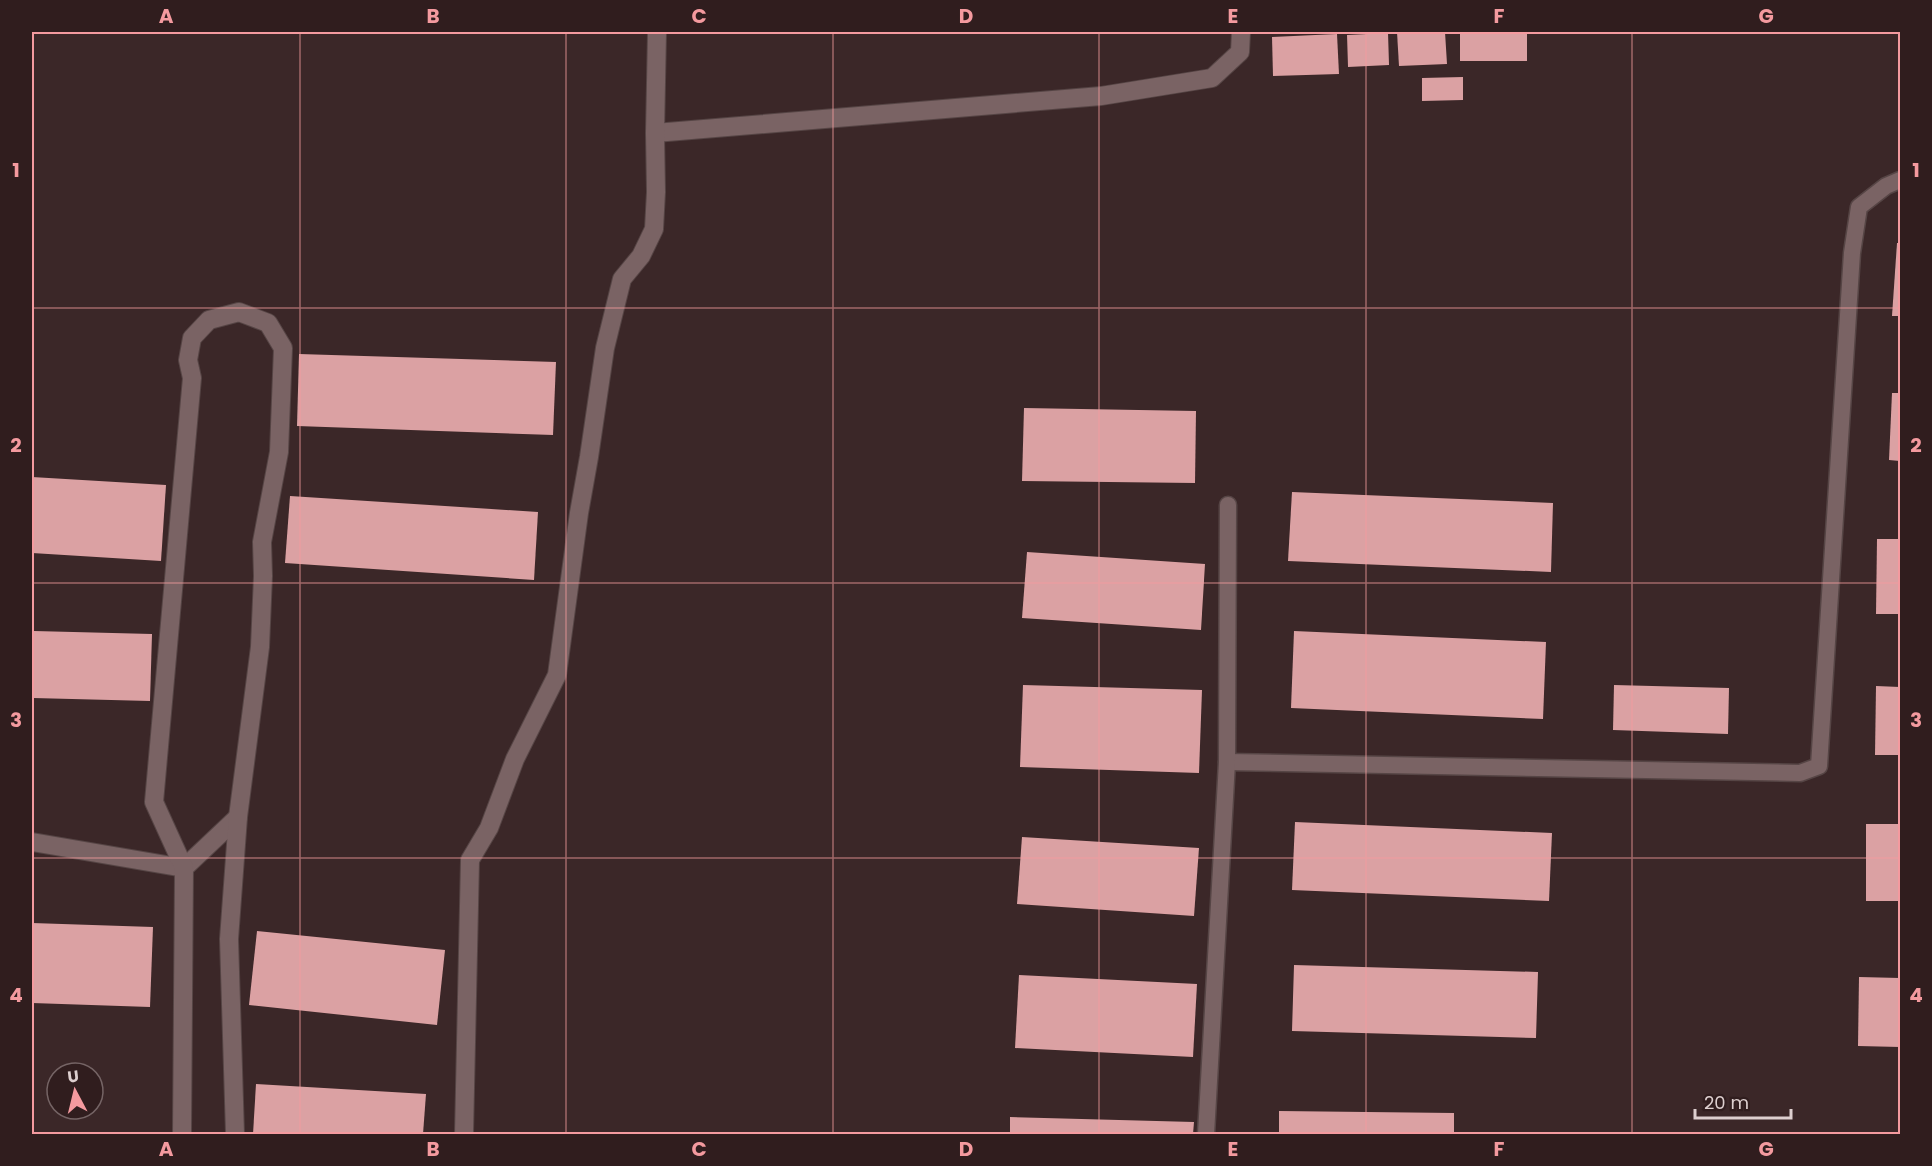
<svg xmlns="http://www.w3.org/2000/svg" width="1932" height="1166" font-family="Poppins,sans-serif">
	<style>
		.building { fill: #dba1a3 }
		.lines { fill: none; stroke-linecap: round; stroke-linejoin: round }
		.lane-casing { stroke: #564545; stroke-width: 19 }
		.street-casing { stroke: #564545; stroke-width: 20 }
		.lane { stroke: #7a6364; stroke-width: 16 }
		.street { stroke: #7a6364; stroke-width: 18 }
		.grid { fill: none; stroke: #f49a9f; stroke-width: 1.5; stroke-opacity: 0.55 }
		.neatline { fill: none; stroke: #f49a9f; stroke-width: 2 }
		.grid-label { font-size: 20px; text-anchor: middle; font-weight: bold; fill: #f49a9f }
	</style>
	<rect width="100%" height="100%" fill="#3b2728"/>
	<g class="building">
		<path d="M1397 32H1445L1447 64 1399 66Z"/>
		<rect x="1460" y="32" width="67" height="29"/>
		<path d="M1388 33 1389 65 1348 67 1347 35Z"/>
		<path d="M1337 34 1339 74 1273 76 1272 37Z"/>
		<path d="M1463 77V100L1422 101V78Z"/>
		<path d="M1897 243H1900V316H1892Z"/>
		<path d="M299 354 556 362 553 435 297 426Z"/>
		<path d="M1892 393H1900V461L1889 460Z"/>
		<path d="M1024 408 1196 411 1195 483 1022 481Z"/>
		<path d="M32 477 166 485 161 561 32 553Z"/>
		<path d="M1292 492 1553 503 1551 572 1288 561Z"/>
		<path d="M290 496 538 512 534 580 285 563Z"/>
		<path d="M1877 539H1900V614H1876Z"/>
		<path d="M1027 552 1205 564 1201 630 1022 618Z"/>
		<path d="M34 631 152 634 150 701 33 698Z"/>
		<path d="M1294 631 1546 642 1543 719 1291 708Z"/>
		<path d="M1023 685 1202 690 1199 773 1020 767Z"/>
		<path d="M1614 685 1729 688 1728 734 1613 730Z"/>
		<path d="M1876 686 1900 687V755H1875Z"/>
		<path d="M1295 822 1552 833 1549 901 1292 890Z"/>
		<rect x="1866" y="824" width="34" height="77"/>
		<path d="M1022 837 1199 848 1194 916 1017 904Z"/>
		<path d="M32 923 153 927 150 1007 32 1003Z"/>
		<path d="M257 931 445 950 437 1025 249 1005Z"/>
		<path d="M1294 965 1538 972 1536 1038 1292 1031Z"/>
		<path d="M1019 975 1197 984 1193 1057 1015 1048Z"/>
		<path d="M1859 977 1900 978V1047L1858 1046Z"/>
		<path d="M256 1084 426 1094 423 1134H253Z"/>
		<path d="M1279 1111 1454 1113V1134H1279Z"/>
		<path d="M1010 1117 1194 1122 1193 1134H1010Z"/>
	</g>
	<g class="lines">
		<g class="lane-casing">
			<g id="lane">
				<path d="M1227 762 1800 773 1819 766 1852 253 1859 207 1886 186 1900 180"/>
				<path d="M1206 1134 1227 762 1228 505"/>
			</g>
		</g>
		<g class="street-casing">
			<g id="street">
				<path d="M655 133 1101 96 1212 78 1240 52 1241 32"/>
				<path d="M32 842 184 868 238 817"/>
				<path d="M182 1134 184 868 154 802 192 378 188 360 192 338 209 320 239 312 268 323 283 348 279 452 262 542 263 576 260 647 238 817 229 939 235 1134"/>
				<path d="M464 1134 470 860 489 828 515 759 557 675 579 513 589 457 605 348 622 279 641 256 654 229 656 192 655 133 657 32"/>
			</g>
		</g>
		<use href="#lane" class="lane"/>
		<use href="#street" class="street"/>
	</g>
	<path class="grid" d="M300 32V1134M566 32V1134M833 32V1134M1099 32V1134M1366 32V1134M1632 32V1134M32 308H1900M32 583H1900M32 858H1900"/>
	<rect width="1932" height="1166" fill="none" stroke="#301d1e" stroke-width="66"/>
	<g transform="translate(75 1091) rotate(353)"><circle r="28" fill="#301d1e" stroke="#756465" stroke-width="1.5"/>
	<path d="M0-4.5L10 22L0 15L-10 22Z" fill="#f49a9f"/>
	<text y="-9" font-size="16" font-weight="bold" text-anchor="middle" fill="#ddcfcf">U</text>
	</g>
	<path d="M1695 1109v9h96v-9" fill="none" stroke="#ddcfcf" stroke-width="3"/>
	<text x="1704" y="1109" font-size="18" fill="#ddcfcf" stroke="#301d1e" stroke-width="4.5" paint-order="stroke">20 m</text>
	<rect x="33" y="33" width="1866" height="1100" class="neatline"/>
	<g class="grid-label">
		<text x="166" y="23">A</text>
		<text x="433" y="23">B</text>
		<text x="699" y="23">C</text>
		<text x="966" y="23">D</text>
		<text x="1233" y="23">E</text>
		<text x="1499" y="23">F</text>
		<text x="1766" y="23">G</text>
		<text x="16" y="177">1</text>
		<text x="1916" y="177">1</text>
		<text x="16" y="452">2</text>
		<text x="1916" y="452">2</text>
		<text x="16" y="727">3</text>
		<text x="1916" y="727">3</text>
		<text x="16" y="1002">4</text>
		<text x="1916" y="1002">4</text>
		<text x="166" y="1156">A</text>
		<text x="433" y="1156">B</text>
		<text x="699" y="1156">C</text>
		<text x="966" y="1156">D</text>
		<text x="1233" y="1156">E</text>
		<text x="1499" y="1156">F</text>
		<text x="1766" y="1156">G</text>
	</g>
</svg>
